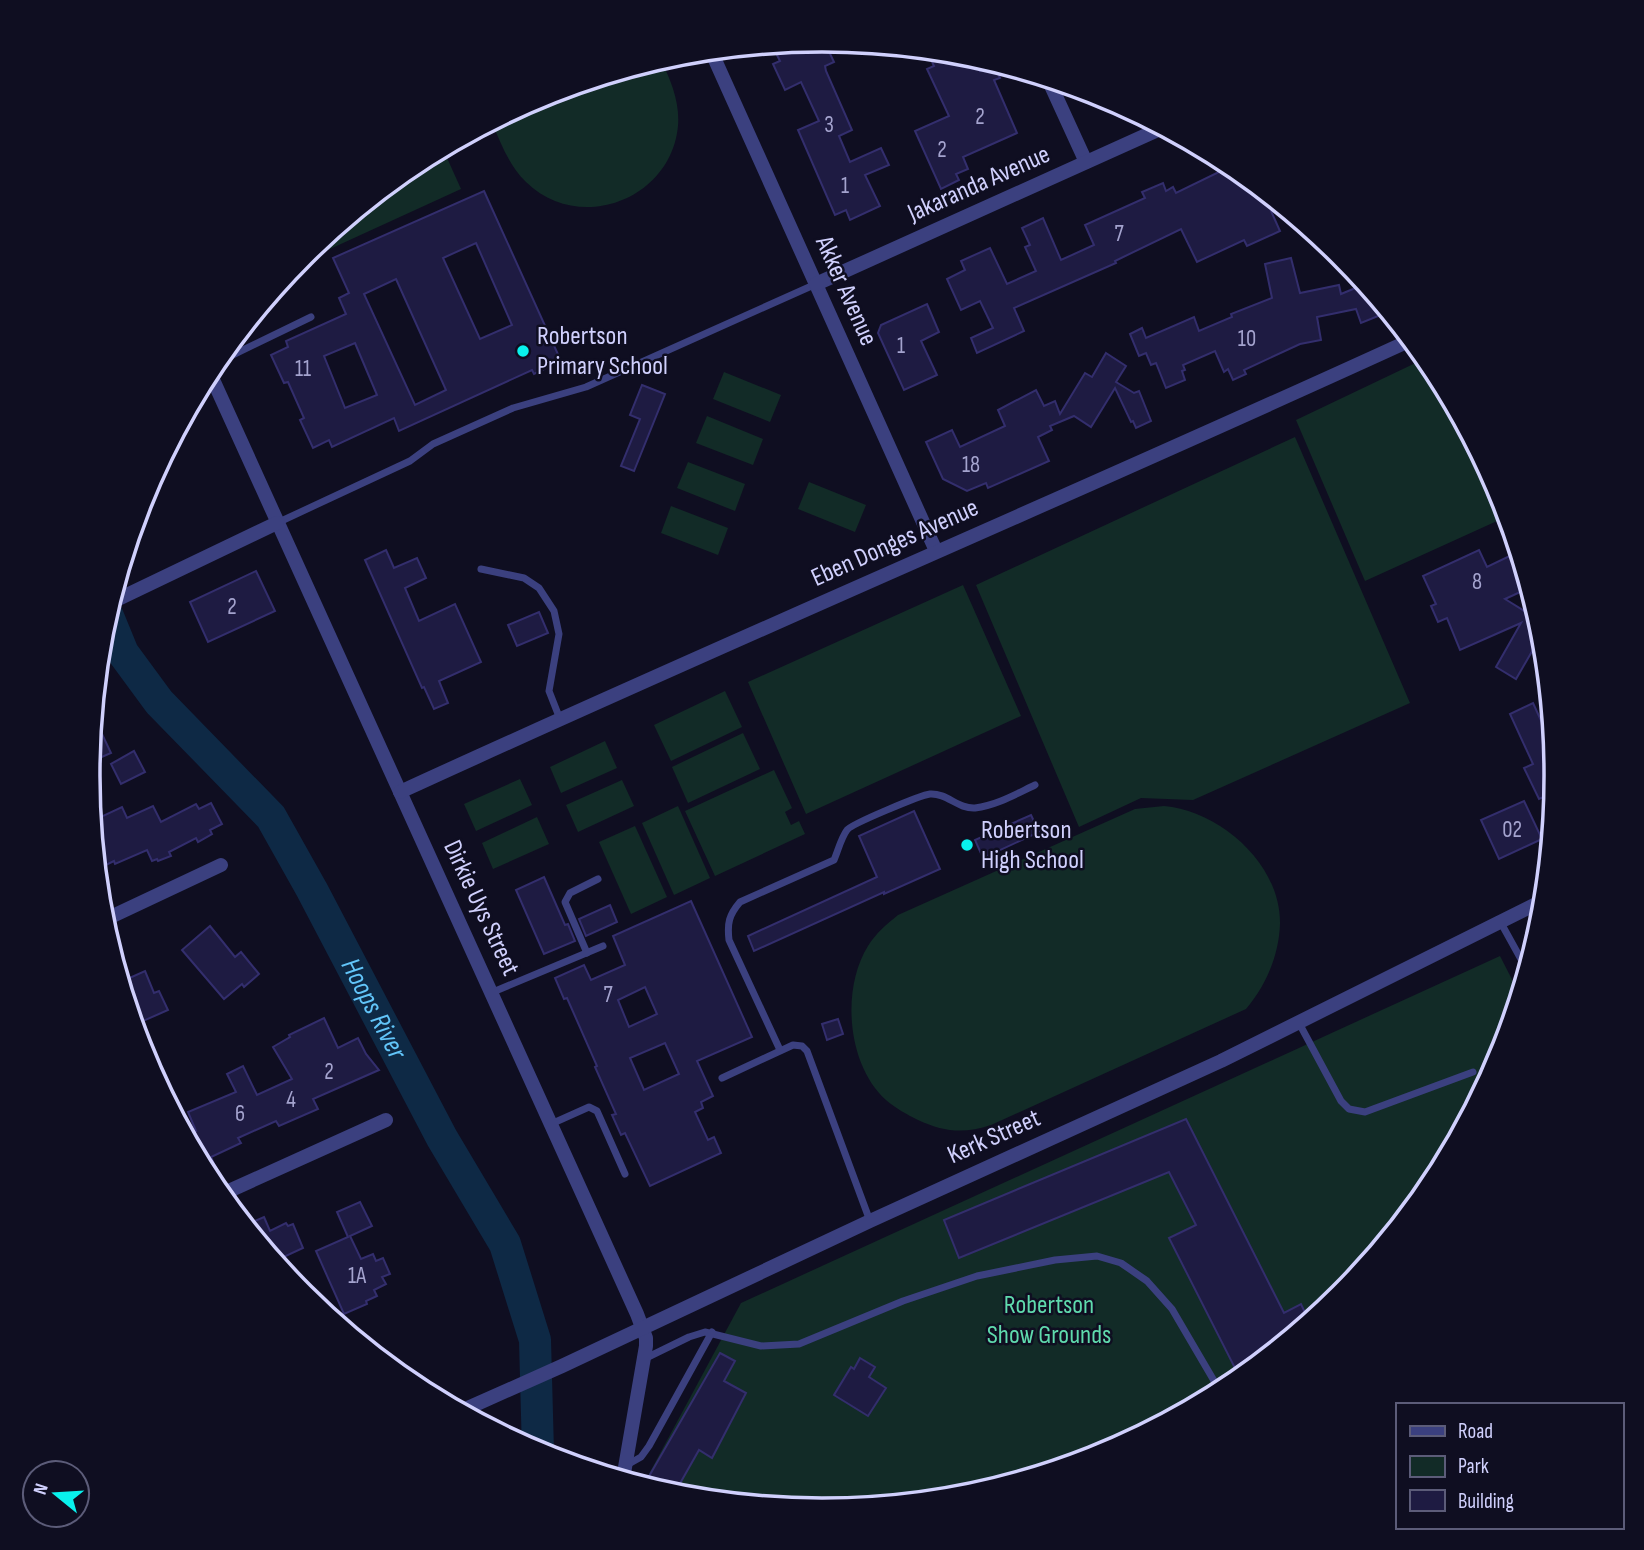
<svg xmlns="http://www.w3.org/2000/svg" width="1644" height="1550" font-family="'Sofia Sans Condensed',sans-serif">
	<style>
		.green { fill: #122b27 }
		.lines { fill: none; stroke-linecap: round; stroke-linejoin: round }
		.river { stroke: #0e2945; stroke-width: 32 }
		.building { fill: #1e1b42; stroke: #332e6d; stroke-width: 2; fill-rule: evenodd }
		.lane { stroke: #3b407f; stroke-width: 7 }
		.street { stroke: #3b407f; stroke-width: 14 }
		.poi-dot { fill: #09f1ed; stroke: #0f0e21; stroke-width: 2.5 }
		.labels { text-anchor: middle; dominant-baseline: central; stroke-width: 5; stroke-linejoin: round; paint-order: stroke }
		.number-label { font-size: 23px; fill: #a4a3ce }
		.street-label { font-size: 26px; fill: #d0d0fd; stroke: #0f0e21 }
		.poi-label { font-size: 26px; fill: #d0d0fd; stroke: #0f0e21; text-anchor: start }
		.park-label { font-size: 26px; fill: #5fdaad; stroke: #0f0e21 }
		.water-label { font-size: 28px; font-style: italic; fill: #62c5f9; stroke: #0f0e21 }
		.rim { fill: none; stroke: #d0d0fd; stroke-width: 3.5 }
	</style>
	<rect width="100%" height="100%" fill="#0f0e21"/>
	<g class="green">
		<path d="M661 60C671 81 680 102 678 126 671 200 579 234 526 182 509 166 501 143 492 123L541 96Z"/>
		<path d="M443 149 461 189 295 265 303 255 414 164Z"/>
		<path d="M1426 358 1433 367 1501 494 1508 516 1365 581 1296 420Z"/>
		<path d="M724 372 781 395 770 422 713 399Z"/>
		<path d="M707 416 763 439 753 465 696 443Z"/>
		<path d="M1295 437 1410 703 1193 800 1141 798 1079 827 976 585Z"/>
		<path d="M688 462 745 484 735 511 677 488Z"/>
		<path d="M809 482 866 505 855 532 798 509Z"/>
		<path d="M671 506 728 528 718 555 661 533Z"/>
		<path d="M963 585 1021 716 806 814 748 682Z"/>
		<path d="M725 691 742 727 671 761 654 725Z"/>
		<path d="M743 733 760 769 688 803 672 767Z"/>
		<path d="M605 741 617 768 561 793 550 767Z"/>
		<path d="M774 770 792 808 785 812 791 825 799 821 805 834 715 876 685 811Z"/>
		<path d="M520 779 532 805 476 831 464 804Z"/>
		<path d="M622 780 634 806 578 832 566 805Z"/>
		<path d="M678 806 710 878 674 895 642 823Z"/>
		<path d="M1164 806C1220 811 1281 864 1280 924 1279 955 1266 986 1246 1009L991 1125C964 1134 944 1132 918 1120 908 1115 895 1108 886 1100 847 1065 841 989 868 946 876 933 887 924 898 915L1135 809Z"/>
		<path d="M537 817 549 844 493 869 482 843Z"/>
		<path d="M635 826 667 897 631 914 599 842Z"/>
		<path d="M1500 956 1520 995 1501 1057 1433 1184 1341 1295 1230 1386 1103 1454 965 1496 822 1510 678 1496 643 1485 741 1303Z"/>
	</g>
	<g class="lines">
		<path class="river" id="s1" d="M107 614 123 653 159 702 271 817 312 890 442 1138 505 1244 535 1340 538 1452"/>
	</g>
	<g class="building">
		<path d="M814 41 815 45 824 41 834 62 825 66 826 71 852 130 839 136 850 162 881 148 889 165 865 175 880 206 850 220 846 210 835 215 798 130 819 121 801 82 785 90 773 64 780 61 772 45Z"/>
		<path d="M927 51 969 56 972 63 975 61 980 71 994 65 1000 78 994 80 1017 133 963 157 968 169 956 174 959 180 941 189 915 131 949 116 927 69 934 66Z"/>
		<path d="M1211 154 1231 164 1282 206 1271 211 1280 231 1247 246 1244 240 1197 262 1181 229 1115 261 1116 263 1014 308 1024 331 977 353 971 338 993 328 980 301 961 310 947 279 965 270 961 261 990 248 1007 284 1036 271 1025 247 1030 245 1022 228 1043 218 1061 260 1094 245 1085 225 1145 198 1142 192 1163 183 1166 191 1173 187 1176 193 1219 172Z"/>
		<path d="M484 191 561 361 534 374 532 370 399 431 394 418 332 447 329 440 313 448 300 420 304 418 288 382 284 383 271 355 288 347 286 341 346 314 339 298 349 293 333 258ZM476 243 512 325 480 339 443 258ZM396 279 446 390 415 405 364 294ZM355 343 377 395 345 408 324 356Z"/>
		<path d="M1291 258 1300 293 1339 285 1341 294 1365 284 1388 312 1361 323 1356 309 1317 317 1321 340 1300 344 1244 370 1246 374 1233 380 1228 369 1224 372 1215 351 1183 365 1185 370 1182 371 1185 380 1166 388 1156 363 1151 365 1146 353 1139 356 1130 334 1142 328 1146 338 1194 317 1199 331 1232 317 1231 314 1272 298 1265 264Z"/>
		<path d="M927 304 939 332 921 341 937 375 904 390 878 333 881 325Z"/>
		<path d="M1106 353 1126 366 1116 382 1134 393 1139 391 1151 421 1136 428 1133 421 1131 422 1115 388 1091 427 1074 416 1050 426 1052 430 1038 437 1049 461 988 488 986 483 967 491 943 479 926 442 952 430 960 447 1005 426 998 410 1036 390 1044 406 1055 401 1060 414 1085 373 1092 377Z"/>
		<path d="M642 385 665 394 634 471 621 466 640 419 630 415Z"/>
		<path d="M386 550 394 568 417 558 426 578 405 588 419 621 455 604 481 662 439 681 448 703 434 709 424 687 422 688 365 560Z"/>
		<path d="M1479 550 1487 567 1518 552 1529 588 1505 599 1539 620 1543 632 1544 645 1538 641 1516 679 1496 667 1521 623 1460 650 1447 618 1438 622 1431 606 1436 604 1423 576Z"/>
		<path d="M256 571 275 611 208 642 190 602Z"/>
		<path d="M539 612 548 633 517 646 508 625Z"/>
		<path d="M1533 703 1543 725 1551 721 1557 775 1555 792 1539 799 1524 768 1533 764 1510 714Z"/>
		<path d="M93 715 111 753 88 763 90 744Z"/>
		<path d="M134 751 145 772 121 784 111 764Z"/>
		<path d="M1524 801 1542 839 1499 859 1481 820Z"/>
		<path d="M211 803 222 824 210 830 212 834 198 842 196 838 169 852 171 856 158 861 157 859 152 861 147 850 115 864 114 861 104 866 94 844 92 821 122 807 127 818 153 806 161 822 196 804 199 809Z"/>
		<path d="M914 811 940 869 884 894V892L754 951 748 936 877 877 859 836Z"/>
		<path d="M1031 815 1039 832 983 858 975 840Z"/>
		<path d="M544 877 565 925 568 924 575 941 544 954 516 890Z"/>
		<path d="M691 901 752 1037 697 1061 713 1096 701 1102 703 1108 695 1112 708 1140 714 1137 721 1153 650 1186 625 1133 621 1135 612 1115 616 1114 595 1067 597 1066 567 998 564 999 555 978 584 965 591 980 625 965 613 936ZM645 987 657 1014 629 1027 618 1000ZM665 1043 679 1074 644 1090 630 1058Z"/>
		<path d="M610 905 617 922 586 936 579 919Z"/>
		<path d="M210 926 235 957 241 952 259 974 244 987 242 984 224 999 182 950Z"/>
		<path d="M145 971 154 993 159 991 168 1010 134 1025 122 988 128 985 125 980Z"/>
		<path d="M324 1018 338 1048 358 1038 366 1054 379 1070 313 1099 318 1109 279 1126 276 1121 238 1138 241 1143 211 1157 222 1183 215 1187 185 1135 196 1131 188 1112 236 1092 227 1074 243 1066 257 1095 292 1079 273 1047 290 1037 289 1035Z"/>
		<path d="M838 1019 843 1034 827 1040 822 1024Z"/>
		<path d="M1186 1119 1284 1313 1301 1304 1309 1321 1240 1378 1169 1238 1196 1225 1169 1172 959 1258 944 1220Z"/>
		<path d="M360 1202 372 1226 350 1236 361 1259 373 1254 376 1261 383 1258 390 1274 382 1277 386 1284 374 1290 377 1296 366 1301 367 1304 344 1314 316 1251 348 1237 337 1212Z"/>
		<path d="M264 1217 270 1231 286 1223 288 1226 293 1224 303 1248 275 1261 246 1225Z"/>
		<path d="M720 1353 735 1361 724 1381 746 1393 712 1458 699 1450 674 1494 644 1485Z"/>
		<path d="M860 1358 875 1367 869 1377 886 1388 868 1416 834 1395 851 1367 854 1369Z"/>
	</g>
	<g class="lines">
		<g class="lane">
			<path d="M212 365 311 317"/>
			<path d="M277 523 410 461 433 444 513 408 586 387 816 284"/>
			<path d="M481 569 524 578 539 588 554 611 559 634 549 691 560 719"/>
			<path d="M1501 923 1527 970"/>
			<path d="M587 953 565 902 570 893 598 879"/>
			<path d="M493 992 603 946"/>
			<path d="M1299 1023 1341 1101 1349 1109 1365 1112 1473 1072"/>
			<path d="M780 1050 729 940C727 923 729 915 740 902L834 860C838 851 841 838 847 830 851 824 921 795 930 794 947 793 958 809 975 808 997 805 1016 794 1035 785"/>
			<path d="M722 1078 793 1045 802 1046 807 1051 870 1221"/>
			<path d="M551 1124 589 1107 597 1111 625 1174"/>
			<path d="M644 1359 689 1337 705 1332 761 1346 799 1344 903 1301 977 1276 1055 1260 1097 1256 1121 1263 1147 1281 1172 1309 1220 1391"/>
			<path d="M625 1466 641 1457 649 1446 712 1332"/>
		</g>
		<g class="street">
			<path d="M711 51 936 551"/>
			<path d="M1048 79 1086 162"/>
			<path d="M816 284 1162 128"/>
			<path d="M209 371 637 1314 646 1338V1346L623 1479"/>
			<path d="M110 603 277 523"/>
			<path d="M400 792C735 638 1075 494 1411 340"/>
			<path d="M102 921 221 865"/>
			<path d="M220 1195 386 1120"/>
			<path d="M461 1411 562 1366 870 1221 1221 1061 1544 900"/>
		</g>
	</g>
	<g class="poi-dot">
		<circle cx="523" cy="351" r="7"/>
		<circle cx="967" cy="845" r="7"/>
	</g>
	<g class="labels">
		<g class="number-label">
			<text x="980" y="117">2</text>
			<text x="829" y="125">3</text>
			<text x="942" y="150">2</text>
			<text x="845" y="186">1</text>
			<text x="1119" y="234">7</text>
			<text x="1247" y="339">10</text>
			<text x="901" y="346">1</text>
			<text x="303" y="369">11</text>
			<text x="971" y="465">18</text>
			<text x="1477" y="582">8</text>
			<text x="232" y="607">2</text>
			<text x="1512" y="830">02</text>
			<text x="608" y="995">7</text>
			<text x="329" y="1072">2</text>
			<text x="291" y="1100">4</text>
			<text x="240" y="1114">6</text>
			<text x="357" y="1276">1A</text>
		</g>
		<g class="street-label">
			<text transform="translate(979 184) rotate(-24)">Jakaranda Avenue</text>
			<text transform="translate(846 291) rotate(66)">Akker Avenue</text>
			<text transform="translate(895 543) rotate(-24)">Eben Donges Avenue</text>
			<text transform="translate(481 908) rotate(65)">Dirkie Uys Street</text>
			<text transform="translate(994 1137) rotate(-24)">Kerk Street</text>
		</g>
		<g class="poi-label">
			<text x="537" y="336">Robertson<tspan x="537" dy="30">Primary School</tspan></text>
			<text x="981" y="830">Robertson<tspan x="981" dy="30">High School</tspan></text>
		</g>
		<g class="park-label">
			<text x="1049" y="1305">Robertson<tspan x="1049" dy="30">Show Grounds</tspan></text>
		</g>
		<g class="water-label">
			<text stroke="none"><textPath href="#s1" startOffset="481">Hoops River</textPath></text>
		</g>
	</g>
	<path d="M0 0H1644V1550H0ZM822 52H822A722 722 0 0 1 1544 774V776A722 722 0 0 1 822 1498H822A722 722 0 0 1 100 776V774A722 722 0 0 1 822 52Z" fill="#0f0e21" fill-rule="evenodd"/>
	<path class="rim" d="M822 52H822A722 722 0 0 1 1544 774V776A722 722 0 0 1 822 1498H822A722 722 0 0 1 100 776V774A722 722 0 0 1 822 52Z"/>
	<rect x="1396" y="1403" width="228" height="126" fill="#0f0e21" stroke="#5c5c79" stroke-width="2"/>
	<rect x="1410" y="1426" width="35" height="10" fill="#3b407f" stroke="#5c5c79" stroke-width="2"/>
	<text x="1458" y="1438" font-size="21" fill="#d0d0fd">Road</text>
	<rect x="1410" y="1456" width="35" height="21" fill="#122b27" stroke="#5c5c79" stroke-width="2"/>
	<text x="1458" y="1473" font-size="21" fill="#d0d0fd">Park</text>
	<rect x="1410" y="1490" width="35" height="21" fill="#1e1b42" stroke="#5c5c79" stroke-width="2"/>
	<text x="1458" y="1508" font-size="21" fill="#d0d0fd">Building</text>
	<g transform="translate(56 1494) rotate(288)"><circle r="33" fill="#0f0e21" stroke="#5c5c79" stroke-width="2"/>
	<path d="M0-5L12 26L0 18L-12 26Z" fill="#09f1ed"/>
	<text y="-10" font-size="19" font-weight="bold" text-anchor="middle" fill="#d0d0fd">N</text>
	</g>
</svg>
